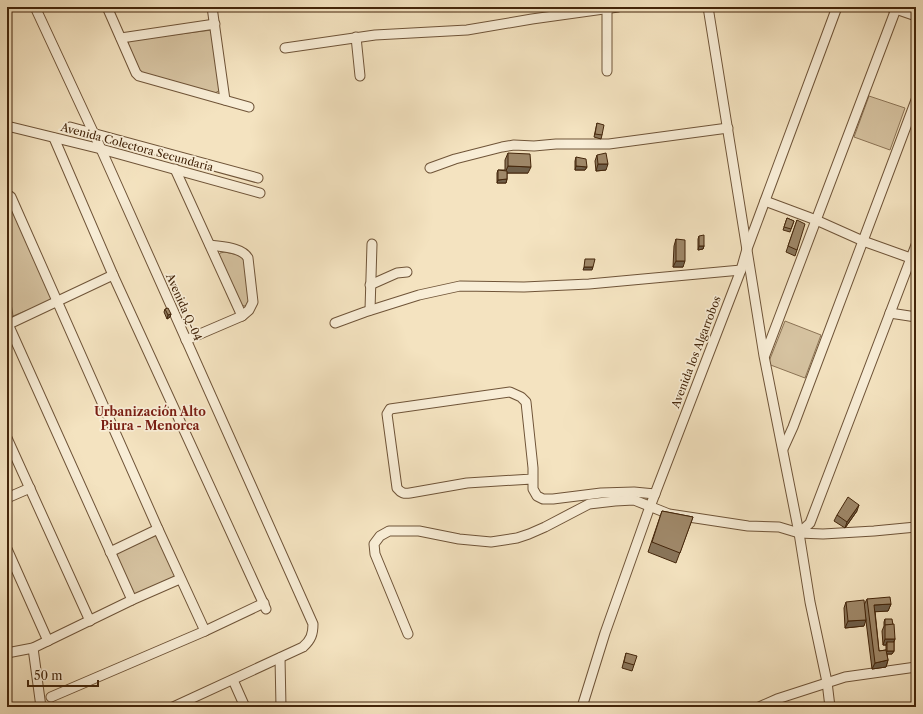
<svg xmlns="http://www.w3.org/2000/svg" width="923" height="714" font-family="'Libre Caslon Text',serif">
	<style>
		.green { fill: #d6c3a1; stroke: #8c7456 }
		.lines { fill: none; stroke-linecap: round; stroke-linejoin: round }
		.minor-casing { stroke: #6f5438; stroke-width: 11 }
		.minor { stroke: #f8edd6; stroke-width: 9 }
		.wall { fill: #89755a; stroke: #43250a }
		.shaded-wall { fill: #6f5f4a; stroke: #43250a }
		.building { fill: #9f8869; stroke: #43250a }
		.labels { text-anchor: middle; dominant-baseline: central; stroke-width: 3.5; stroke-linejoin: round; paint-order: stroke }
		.street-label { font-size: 11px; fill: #43250a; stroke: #f8edd6 }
		.neighbourhood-label { font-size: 12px; font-weight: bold; fill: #7a1f14; stroke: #f8edd6 }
	</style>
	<rect width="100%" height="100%" fill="#f4e3c0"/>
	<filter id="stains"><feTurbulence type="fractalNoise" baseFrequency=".005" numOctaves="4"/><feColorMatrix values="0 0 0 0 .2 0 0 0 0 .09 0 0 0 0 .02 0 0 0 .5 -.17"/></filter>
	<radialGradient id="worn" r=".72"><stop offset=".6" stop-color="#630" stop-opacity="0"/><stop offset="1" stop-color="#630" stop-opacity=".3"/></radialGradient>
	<g class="green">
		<path d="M212 30 220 90 215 93 142 73 139 71 127 44 131 40Z"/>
		<path d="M869 96 905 108 890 150 854 137Z"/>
		<path d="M7 198 52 297 51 300 48 302 13 316 7 278Z"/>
		<path d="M225 252 243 256 244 261 251 301 245 306 240 305 218 258 220 253Z"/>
		<path d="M785 321 821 335 805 378 768 364Z"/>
		<path d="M157 535 177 575 134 595 116 556 118 553Z"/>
	</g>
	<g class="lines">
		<g class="minor-casing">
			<g id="minor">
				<path d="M35 7 101 149 313 624C313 634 311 640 303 647L173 707"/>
				<path d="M107 7 136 73 139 76 249 107"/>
				<path d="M212 7 225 100"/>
				<path d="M708 7 764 356 799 533 810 602 827 682 830 707"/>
				<path d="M890 7 916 16"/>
				<path d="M607 9V71"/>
				<path d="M356 37 360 76"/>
				<path d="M121 38 215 24"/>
				<path d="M285 48 375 35 467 30 532 19 618 7"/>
				<path d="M7 126 101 149 260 193"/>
				<path d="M70 127 258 178"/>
				<path d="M54 138 113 275 266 609"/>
				<path d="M430 168 455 159 502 147 514 145 534 146 556 144H609L728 128"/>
				<path d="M175 169 242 316"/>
				<path d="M7 194 11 197 158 529 205 631"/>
				<path d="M765 201 816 220 863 241 916 260"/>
				<path d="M370 285 397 273 407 272"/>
				<path d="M370 310 372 244"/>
				<path d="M890 313 916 317"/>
				<path d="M7 317 8 324 132 600"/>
				<path d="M335 323 365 312 419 295 460 286 524 287 589 284 741 270"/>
				<path d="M7 325 113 275"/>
				<path d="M186 340 242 316 249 310 253 302 248 258C242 247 221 247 210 245"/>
				<path d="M765 355 896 9"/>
				<path d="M7 438 90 621"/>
				<path d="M783 449 793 427 916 100"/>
				<path d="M532 479 467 483 410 493C404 494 401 493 397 488L387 414 390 409 510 392 521 397 526 402 533 468V489L537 496 543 499H553L601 493 634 492 655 494"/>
				<path d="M7 498 30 488"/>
				<path d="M799 533 810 523 916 245"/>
				<path d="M7 549 48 641"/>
				<path d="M110 552 158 529"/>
				<path d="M408 634 375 554 374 544 380 536 389 531H419L459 539 491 542 517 538 529 534 545 527 589 504 615 501 634 500 669 514 748 526 779 527 799 533 823 534 874 531 916 527"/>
				<path d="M33 648 41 707"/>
				<path d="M7 653 33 648 132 600 180 579"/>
				<path d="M280 658 281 707"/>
				<path d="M233 680 245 707"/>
				<path d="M51 697 205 631 264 603"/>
				<path d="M582 707 605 633 648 512 741 270 747 249 837 7"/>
				<path d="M759 707 777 699 845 677 916 667"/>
			</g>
		</g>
		<use href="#minor" class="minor"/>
	</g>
	<g class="wall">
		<path d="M597 123 602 135 601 139 594 137Z"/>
		<path d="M508 153 528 173H507V179L506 183H497V173L498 170H505V160Z"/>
		<path d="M597 155 606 170 596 171 595 161Z"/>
		<path d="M576 157 587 167 585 170H575V161Z"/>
		<path d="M787 218 794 221 790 232 783 230Z"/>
		<path d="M797 220V250L795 256 786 252Z"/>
		<path d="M699 236 704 246 703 249 698 250V239Z"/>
		<path d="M676 239 683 267H673L674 246Z"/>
		<path d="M165 309 171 314 170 317 167 319 164 312Z"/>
		<path d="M662 511 693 517 676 563 648 552Z"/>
		<path d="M857 511 845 528 834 521 837 515Z"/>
		<path d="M867 599 891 604 888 611H875L879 651 886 650V645H883L882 631 884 626V622L885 619 895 639 894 642V651L892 654H887L888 660 886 667 872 669 864 605Z"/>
		<path d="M846 602 864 626 845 628 844 608Z"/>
		<path d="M626 653 634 665 632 671 622 668Z"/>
	</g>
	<g class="shaded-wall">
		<path d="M598 164H608L606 170 596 171Z"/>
		<path d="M508 166 531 167 528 173H505Z"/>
		<path d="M576 166 587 167 585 170H575Z"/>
		<path d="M507 179 506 183H497L498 180Z"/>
		<path d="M699 246H704L703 249 698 250Z"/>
		<path d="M676 261H685L683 267H673Z"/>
		<path d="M584 267H593L592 270H583Z"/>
		<path d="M171 314 170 317 167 319 168 315Z"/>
		<path d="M859 505 857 511 845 528 847 522Z"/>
		<path d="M891 604 888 611 872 612 874 605Z"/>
		<path d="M866 620 864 626 845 628 848 621Z"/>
		<path d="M885 639H895L892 645 887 642 886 645H883Z"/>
		<path d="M887 651H894L892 654H886Z"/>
		<path d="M888 660 886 667 872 669 875 663Z"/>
	</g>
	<g class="building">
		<path d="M597 123 604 125 602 135 595 134Z"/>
		<path d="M508 153 530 154 531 167 508 166Z"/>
		<path d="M606 153 608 164H598L597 155Z"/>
		<path d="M576 157 586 159 587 167 576 166Z"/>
		<path d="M498 170 507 171V179L498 180Z"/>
		<path d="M787 218 794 221 791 229 784 227Z"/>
		<path d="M797 220 805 224 797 250 788 246Z"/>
		<path d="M704 235V246H699V236Z"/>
		<path d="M676 239 685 240V261H676Z"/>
		<path d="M585 259H595L593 267H584Z"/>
		<path d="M168 308 171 314 168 315 165 309Z"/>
		<path d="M848 497 859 505 847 522 837 515Z"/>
		<path d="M662 511 693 517 680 553 652 542Z"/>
		<path d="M890 597 891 604 874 605 879 651 886 650 888 660 875 663 867 599Z"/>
		<path d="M864 600 866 620 848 621 846 602Z"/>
		<path d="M885 619H892L893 625H885Z"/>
		<path d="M894 624 895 639H885V625Z"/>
		<rect x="887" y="642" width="7" height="9"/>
		<path d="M626 653 637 656 634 665 624 662Z"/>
		<path d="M861 704 862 707H853V706Z"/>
	</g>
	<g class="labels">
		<g class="street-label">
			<text transform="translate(137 147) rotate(15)">Avenida Colectora Secundaria</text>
			<text transform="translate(184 307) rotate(66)">Avenida Q-04</text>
			<text transform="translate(696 352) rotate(-69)">Avenida los Algarrobos</text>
		</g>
		<g class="neighbourhood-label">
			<text x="150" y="411">Urbanización Alto<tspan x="150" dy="14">Piura - Menorca</tspan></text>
		</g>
	</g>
	<rect width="923" height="714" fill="none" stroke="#f4e3c0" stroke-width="24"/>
	<rect x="8" y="8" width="907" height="698" fill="none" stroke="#43250a" stroke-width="2"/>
	<rect x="12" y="12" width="899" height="690" fill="none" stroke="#43250a"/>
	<path d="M28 680v6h70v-6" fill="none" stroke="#43250a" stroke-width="2"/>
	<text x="34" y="680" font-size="12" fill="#43250a" stroke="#f8edd6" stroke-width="3" paint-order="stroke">50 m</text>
	<rect width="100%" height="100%" filter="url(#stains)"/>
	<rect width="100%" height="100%" fill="url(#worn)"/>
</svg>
